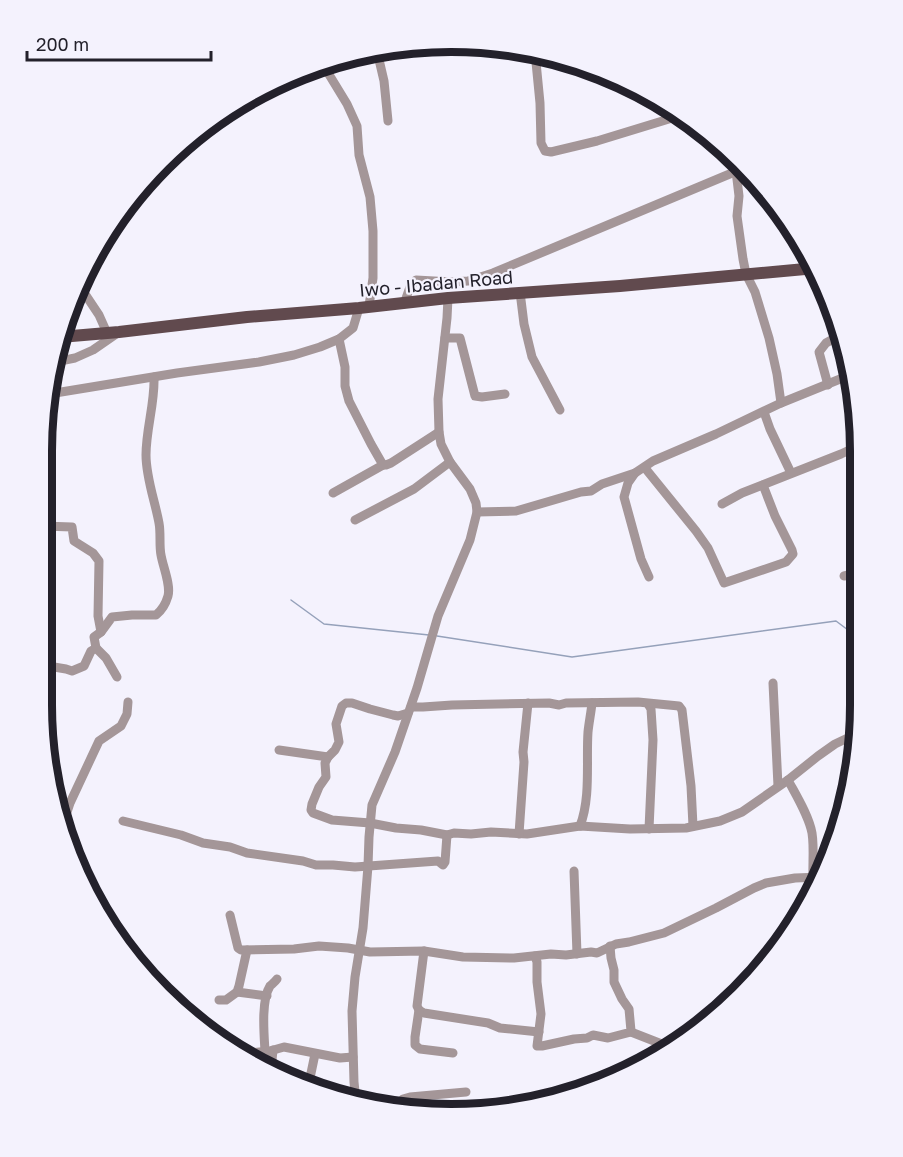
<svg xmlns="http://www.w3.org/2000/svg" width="903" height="1157" font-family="'Golos Text',sans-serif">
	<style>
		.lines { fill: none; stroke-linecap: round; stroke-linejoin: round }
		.stream { stroke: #95a1ba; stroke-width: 1.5 }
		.minor { stroke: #a49698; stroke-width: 9 }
		.major { stroke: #614a4e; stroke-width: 12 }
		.labels { text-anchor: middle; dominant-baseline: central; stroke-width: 4.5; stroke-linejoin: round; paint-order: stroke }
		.street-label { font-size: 18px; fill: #23212b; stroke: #f4f2fd }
		.rim { fill: none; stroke: #23212b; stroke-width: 8 }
	</style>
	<rect width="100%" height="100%" fill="#f4f2fd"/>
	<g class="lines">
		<g class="stream">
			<path d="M291 600 324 624 429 635"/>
			<path d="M437 636 572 657 836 621 856 636"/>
		</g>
		<g class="minor">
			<path d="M377 51 384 81 388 121"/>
			<path d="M535 52 540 103 541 143 545 151 551 152 597 141 682 115"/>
			<path d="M322 63 347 104 357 126 359 155 370 197 373 231V278L369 306"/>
			<path d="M736 171 739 196 737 216 743 259 746 274 755 292 769 338 777 374 781 403"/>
			<path d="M148 179H151"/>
			<path d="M81 288 99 315 107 333"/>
			<path d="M520 292 524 324 532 357 560 410"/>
			<path d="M404 304 410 287 416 280 452 282 468 281 493 273 744 168"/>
			<path d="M445 338H460L475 396 482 397 505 394"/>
			<path d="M339 339 345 367V386L349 401 371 444 383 465H386L391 463 439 432"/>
			<path d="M55 362 75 358 93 350 119 332"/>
			<path d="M828 385 819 352 826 343 842 334"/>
			<path d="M49 394 177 373 259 362 294 355 320 347 339 339 353 328 359 308"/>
			<path d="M764 412 770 429 791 473"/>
			<path d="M645 468 696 531 708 548 724 583 786 562 793 554 792 550 775 516 763 485"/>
			<path d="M635 473 628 483 624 497 641 559 649 577"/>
			<path d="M333 493 383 465"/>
			<path d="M722 504 742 493 841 454 860 445"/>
			<path d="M477 512 516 511 581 492 591 491 602 484 635 473 653 461 716 434 781 403 850 375"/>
			<path d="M355 520 414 489 450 462"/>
			<path d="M43 526 72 527 74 541 93 553 99 561 98 616 101 632"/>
			<path d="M844 576 857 573"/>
			<path d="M96 648 106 658 117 677"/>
			<path d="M42 665 66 669 72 671 84 666 91 651 96 648 94 637 101 632 112 617 132 615H156C161 611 166 603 168 596 171 585 163 567 161 555 159 545 161 534 159 523 155 501 146 478 146 455 146 429 155 403 154 377"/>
			<path d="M773 683 778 786"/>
			<path d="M648 704 651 709 653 740 649 829"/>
			<path d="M411 707H423L452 705 549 703 559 705 566 703 638 702 679 706 682 710 691 786 693 826"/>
			<path d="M408 713 398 716 393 715 370 709 352 703H346L342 706 336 724 339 742 335 750 328 757 325 763 326 777 319 787 312 804 311 810 313 813 332 820 370 823 396 828 421 830 447 835 454 833 471 834 491 832 527 834 580 826 630 829 686 828 720 821 742 812 788 780 818 756 835 744 854 735"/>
			<path d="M279 750 328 757"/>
			<path d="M788 780C796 795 809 816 812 833 815 852 811 872 814 891"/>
			<path d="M123 821 181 835 203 843 230 847 247 853 303 861 316 865H333L355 867 438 861 443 865 445 862 447 835"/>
			<path d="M580 826C591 798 586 761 588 732 589 722 591 713 592 703"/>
			<path d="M62 827 70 803 99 741 121 726 127 714 128 702"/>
			<path d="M519 834 524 762 523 752 528 703"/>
			<path d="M574 871 577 954"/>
			<path d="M230 915 238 948 241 950 294 949 319 946 348 948 370 952 424 951 463 957 514 958 551 954 566 955 591 952 597 953 616 944 629 942 664 933 716 908 754 888 766 883 795 878 822 877"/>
			<path d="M424 951 417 1006 419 1010 424 1013 488 1023 500 1028 539 1032"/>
			<path d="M535 956 537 962V982L541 1014 537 1046H542L574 1039 587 1038 593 1035 608 1038 631 1032V1031L629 1009 622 999 614 982V970L611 958 610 946"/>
			<path d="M237 992 267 996"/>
			<path d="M219 1000H226L237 992 239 986 247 950"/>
			<path d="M419 1010 415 1037V1045L420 1049 453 1053"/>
			<path d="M631 1032 672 1048"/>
			<path d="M265 1051C264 1034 261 1000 270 986 272 984 275 982 277 979"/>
			<path d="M239 1054 270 1051 284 1047 340 1058 353 1057"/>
			<path d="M271 1070 273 1050"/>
			<path d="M304 1084 306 1083 310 1078 315 1054"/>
			<path d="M356 1102 354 1082 352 1011 355 977 363 928 368 866 369 837 372 805 395 752 417 688 438 616 470 540 477 512 476 503 470 489 450 462 441 444 439 432 438 399 447 318 448 298"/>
			<path d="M402 1108 401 1103 403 1099 410 1097 466 1092"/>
		</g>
		<path class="major" d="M60 337 119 332 247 317 359 308 448 298 620 286 816 268"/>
	</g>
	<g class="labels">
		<g class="street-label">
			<text transform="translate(436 283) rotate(-5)">Iwo - Ibadan Road</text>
		</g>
	</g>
	<path d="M0 0H903V1157H0ZM451 52H451A399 399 0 0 1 850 451V705A399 399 0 0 1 451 1104H451A399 399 0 0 1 52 705V451A399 399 0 0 1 451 52Z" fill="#f4f2fd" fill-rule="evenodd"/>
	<path class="rim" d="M451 52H451A399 399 0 0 1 850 451V705A399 399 0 0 1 451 1104H451A399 399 0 0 1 52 705V451A399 399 0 0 1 451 52Z"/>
	<path d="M27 51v9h184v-9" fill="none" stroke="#23212b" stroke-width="3"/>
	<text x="36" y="51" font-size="18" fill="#23212b" stroke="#f4f2fd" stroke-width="4.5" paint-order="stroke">200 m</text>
</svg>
